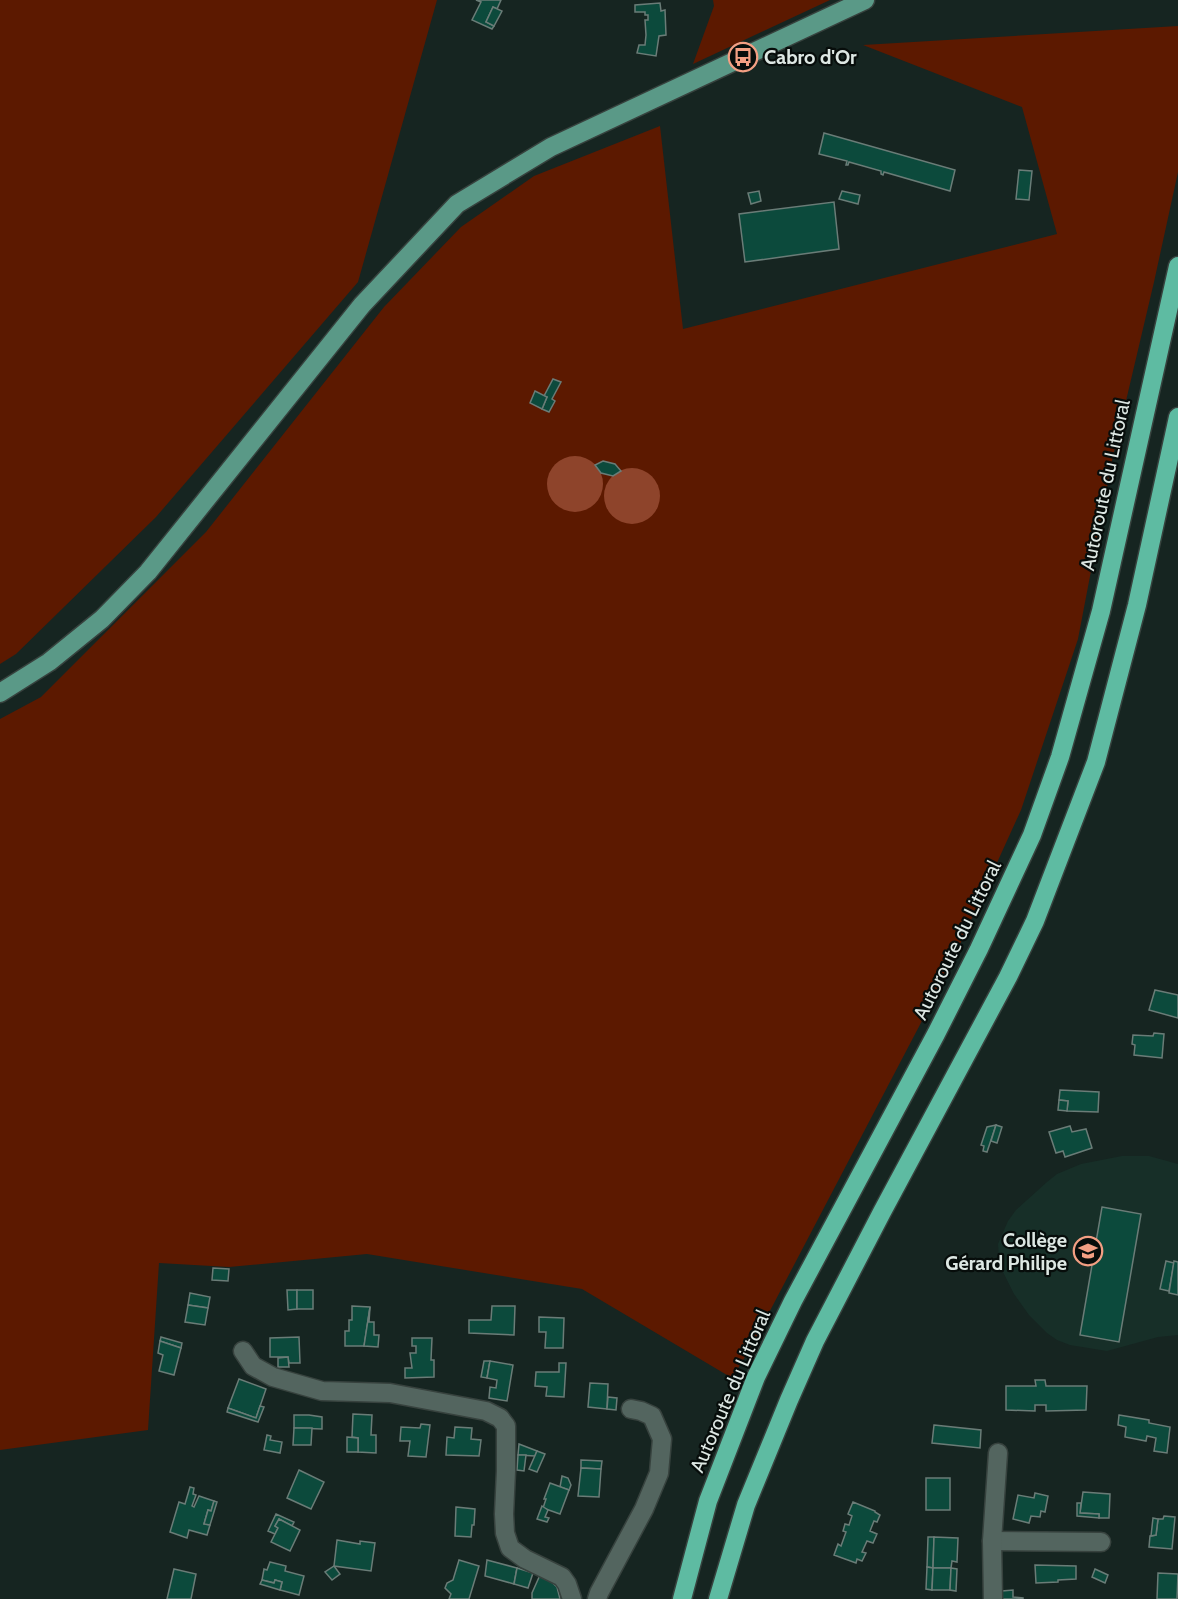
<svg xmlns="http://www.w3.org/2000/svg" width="1178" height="1599" font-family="Cabin,sans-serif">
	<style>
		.built { fill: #172f28 }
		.green { fill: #5c1900 }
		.water { fill: #8e442b }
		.building { fill: #0c4a3c; stroke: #6a7c77; stroke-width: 1.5 }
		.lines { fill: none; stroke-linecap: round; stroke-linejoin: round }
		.minor-casing { stroke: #37423e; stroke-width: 21 }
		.major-casing { stroke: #37423e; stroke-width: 21 }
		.highway-casing { stroke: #37423e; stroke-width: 21 }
		.minor { stroke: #53655f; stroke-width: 18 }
		.major { stroke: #5a9987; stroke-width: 18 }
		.highway { stroke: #5ebba2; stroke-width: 18 }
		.labels { text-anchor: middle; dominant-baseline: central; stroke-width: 4.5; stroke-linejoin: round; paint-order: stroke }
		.poi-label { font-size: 20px; font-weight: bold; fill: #dde7e3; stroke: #070d0b; text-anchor: start }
		.street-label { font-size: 20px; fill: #dde7e3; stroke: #070d0b }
	</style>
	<rect width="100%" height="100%" fill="#162521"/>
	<path class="built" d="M1122 1156H1149L1178 1164V1335L1158 1337 1107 1351 1070 1345 1057 1340 1047 1333 1029 1315 1014 1294 1002 1270 999 1257 998 1244 1008 1221 1016 1210 1047 1182 1057 1174 1081 1164Z"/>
	<g class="green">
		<path d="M0 0H437L358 282 156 517 16 654 0 664Z"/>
		<path d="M713 0H830L693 64 714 6Z"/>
		<path d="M1178 26V172L1154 282 1113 456 1078 639 1021 810 946 975 751 1347 732 1378 582 1289 367 1254 229 1267 159 1263 148 1430 0 1450V719L41 697 206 532 384 307 461 227 534 176 660 126 683 329 1057 234 1022 107 863 45Z"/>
	</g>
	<g class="water">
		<circle cx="575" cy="484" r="28"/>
		<circle cx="632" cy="496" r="28"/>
	</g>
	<g class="building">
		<path d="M476 0H501L497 9 493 7 486 22 494 26 492 29 472 20 481 2Z"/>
		<path d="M660 3 661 11 665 10 666 35 659 36 656 56 637 53 639 45H645L646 35 645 20H648V15H645V12H635V5Z"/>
		<path d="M493 7 502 11 494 26 486 22Z"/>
		<path d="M824 133 955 170 950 191 884 172 883 175 881 174V171L849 162 848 165H846L847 161 819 154Z"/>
		<path d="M1019 170 1032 171 1029 200 1016 199Z"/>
		<path d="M759 191 761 201 751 204 748 193Z"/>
		<path d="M842 191 860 195 858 204 839 199Z"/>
		<path d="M834 202 839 249 745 262 739 214Z"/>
		<path d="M553 379 561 382 552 399 555 401 549 412 542 409 547 397 544 396Z"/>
		<path d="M535 391 547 397 542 409 530 403Z"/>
		<path d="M603 461 615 464 621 471 613 476 601 473 595 465Z"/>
		<path d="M1155 990 1178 995V1018L1149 1010Z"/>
		<path d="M1154 1033 1164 1034 1162 1058 1134 1055 1135 1045 1132 1044 1133 1035 1153 1036Z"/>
		<path d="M1060 1090 1099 1092 1098 1112 1067 1111 1068 1101 1059 1100Z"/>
		<path d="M1059 1100 1068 1101 1067 1111 1058 1110Z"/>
		<path d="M996 1125 987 1152 983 1151 984 1146 981 1145 987 1127Z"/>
		<path d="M996 1125 1002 1127 997 1143 991 1141Z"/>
		<path d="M1070 1126 1072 1132 1086 1129 1092 1148 1065 1157 1063 1151 1056 1153 1049 1132Z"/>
		<path d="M1102 1207 1141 1214 1119 1342 1080 1335Z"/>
		<path d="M1166 1261 1174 1263 1169 1291 1160 1289Z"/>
		<path d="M1174 1261 1178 1262V1295L1169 1293Z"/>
		<path d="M213 1268 229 1269 228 1281 212 1280Z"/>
		<path d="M287 1290H297V1309L288 1310Z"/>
		<rect x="297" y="1290" width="16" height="19"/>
		<path d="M190 1293 210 1297 208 1308 188 1305Z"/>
		<path d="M188 1305 208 1308 205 1325 185 1322Z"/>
		<path d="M352 1306 370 1307 364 1346H345V1331H349V1320H352Z"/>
		<path d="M492 1306H515L514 1335 469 1333V1320H491Z"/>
		<path d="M370 1307 369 1322H374V1335H379L378 1347 364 1346Z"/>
		<path d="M539 1317 564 1318 563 1348H545L546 1332H539Z"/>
		<path d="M161 1337 182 1343 181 1348 160 1341Z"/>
		<path d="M299 1337 300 1363H289L288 1357H270V1338Z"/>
		<path d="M412 1338H432L431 1360H434V1377L405 1378V1368H412L410 1353H416V1346H412Z"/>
		<path d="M160 1341 181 1348 174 1375 159 1371 163 1355 158 1353Z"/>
		<path d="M288 1357 289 1367H278V1358Z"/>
		<path d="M484 1361H490L487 1378 481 1377Z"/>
		<path d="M490 1361 513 1365 507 1401 489 1398 490 1387 496 1388 497 1380 487 1378Z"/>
		<path d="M559 1363H566L564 1397 546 1396 547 1387 535 1386 536 1372H559Z"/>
		<path d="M239 1379 266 1389 256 1418 228 1408Z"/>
		<path d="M1035 1380H1045L1046 1386H1087L1086 1410 1046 1411V1405H1035V1411L1006 1410V1386H1036Z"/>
		<path d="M590 1383 608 1384 607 1409 588 1407Z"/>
		<path d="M608 1397 617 1398 616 1410 607 1409Z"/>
		<path d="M260 1406 264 1407 258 1422 227 1412 228 1408 256 1418Z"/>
		<path d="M353 1414 372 1415 371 1435H376V1453L358 1452V1438L352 1437Z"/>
		<path d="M294 1415H309L322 1417V1429L294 1428Z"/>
		<path d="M1119 1415 1149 1420V1423L1170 1427 1167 1453 1154 1451 1156 1438 1147 1436 1146 1441 1125 1437 1126 1427 1118 1425Z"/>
		<path d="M421 1424 430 1425 426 1457 408 1456 410 1441H400L401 1427 420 1428Z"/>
		<path d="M934 1425 981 1430 980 1448 932 1443Z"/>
		<path d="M455 1427 472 1428 471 1439 481 1440 479 1456 446 1455 447 1437 454 1438Z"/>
		<path d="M294 1428H312L311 1445H293Z"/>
		<path d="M267 1435 271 1436 270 1440 282 1442 280 1453 264 1450Z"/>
		<path d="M347 1437 358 1438V1452H347Z"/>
		<path d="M519 1444 537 1451 535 1456 518 1455Z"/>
		<path d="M537 1451 545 1454 537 1472 529 1469Z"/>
		<path d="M518 1455H526L524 1471 517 1470Z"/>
		<path d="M581 1460 602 1461 601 1469 581 1468Z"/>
		<path d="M581 1468 601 1469 599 1497 578 1496Z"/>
		<path d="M299 1470 324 1482 311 1509 287 1498Z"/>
		<path d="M562 1476 568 1478 571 1485 569 1490 560 1487Z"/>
		<rect x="926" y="1478" width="24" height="32"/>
		<path d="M550 1483 569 1490 560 1514 543 1508 546 1499H544Z"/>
		<path d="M190 1487 194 1488 193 1494 196 1495 192 1506 194 1507 199 1496 214 1501 211 1511 208 1510 204 1524 210 1525 207 1535 189 1530 187 1538 170 1532 179 1502 185 1504Z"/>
		<path d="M1083 1492 1110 1494 1109 1518H1099V1514L1080 1513Z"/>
		<path d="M1035 1493 1048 1496 1045 1512 1041 1511 1040 1517 1031 1516 1029 1523 1013 1519 1018 1495 1034 1498Z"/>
		<path d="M214 1501 217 1502 210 1525 204 1524 208 1510 211 1511Z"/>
		<path d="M853 1502 875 1511V1512L880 1515 877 1522 874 1521 870 1531 877 1534 873 1543 867 1541 862 1552 866 1553 862 1561 857 1559 856 1563 834 1555 838 1544 841 1546 846 1532 843 1531 845 1524 849 1525 852 1516 848 1514Z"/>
		<path d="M1077 1503H1081L1080 1513 1099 1514V1518L1077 1516Z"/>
		<path d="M542 1506 548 1510 545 1517 549 1518 547 1522 537 1519Z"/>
		<path d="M456 1507 475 1509 474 1525H472L471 1537 455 1536Z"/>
		<path d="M276 1514 294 1522 292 1526 279 1519 275 1526 278 1528 275 1534 268 1531Z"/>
		<path d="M1164 1516 1175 1517 1172 1549 1149 1547 1150 1536 1156 1535 1158 1519H1163Z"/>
		<path d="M1153 1518 1158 1519 1156 1535 1151 1536Z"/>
		<path d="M279 1519 300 1530 290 1551 271 1542 278 1528 275 1526Z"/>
		<path d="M928 1537H934L933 1568 927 1567Z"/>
		<path d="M934 1537 958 1538 957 1562 952 1561 951 1568H933Z"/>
		<path d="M337 1540 360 1544V1541L375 1543 371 1571 334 1566Z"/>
		<path d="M459 1560 479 1566 469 1599H449L451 1594 445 1588 447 1583 453 1580Z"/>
		<path d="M487 1560 517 1568 514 1584 485 1576Z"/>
		<path d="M270 1562 286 1566 285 1571 304 1576 299 1595 280 1590 282 1582 275 1580 274 1583 262 1580 264 1569 267 1570Z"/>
		<path d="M1035 1565 1076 1566V1579L1058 1580V1582L1036 1583Z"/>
		<path d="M334 1566 340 1574 332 1580 325 1572Z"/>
		<path d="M927 1567 933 1568 932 1590 926 1589Z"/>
		<path d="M517 1568 533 1573 528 1588 514 1584Z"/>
		<path d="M933 1568H951L950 1590H932Z"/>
		<path d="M951 1568 957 1569 956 1591 950 1590Z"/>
		<path d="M174 1569 196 1574 191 1599H167Z"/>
		<path d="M1095 1569 1108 1575 1105 1583 1092 1577Z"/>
		<path d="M1158 1573 1178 1574 1177 1599H1157Z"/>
		<path d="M540 1575 545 1576 557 1587 560 1599H532V1593Z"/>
		<path d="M262 1580 274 1583 275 1580 282 1582 280 1590 260 1584Z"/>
		<path d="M1013 1590V1597L1023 1598V1599H1002V1591Z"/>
	</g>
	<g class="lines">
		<g class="minor-casing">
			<g id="minor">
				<path d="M243 1351 253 1366 273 1377 322 1391 390 1393 486 1411 500 1418 506 1426V1471L504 1514 505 1533 510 1548 525 1559 562 1577 567 1584 572 1599"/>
				<path d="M992 1541 1101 1542"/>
				<path d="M597 1599 599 1593 644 1509 659 1473 662 1439 652 1416 641 1411 631 1409"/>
				<path d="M993 1599 992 1541 998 1453"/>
			</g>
		</g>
		<g class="major-casing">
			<path id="major" d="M0 693 49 662 102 619 148 572 362 305 457 204 551 147 865 0"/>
		</g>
		<g class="highway-casing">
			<g id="highway">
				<path d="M682 1599 708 1501 756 1377 793 1301 936 1034 979 949 1032 835 1060 757 1101 611 1178 266"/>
				<path d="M718 1599 746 1505 789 1400 815 1341 882 1212 1008 977 1035 921 1096 762 1137 605 1178 417"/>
			</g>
		</g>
		<use href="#minor" class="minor"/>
		<use href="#major" class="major"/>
		<use href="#highway" class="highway"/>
	</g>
	<defs>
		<g id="bus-ring" transform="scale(1.5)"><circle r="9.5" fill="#070d0b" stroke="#f39f83" stroke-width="1.5"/><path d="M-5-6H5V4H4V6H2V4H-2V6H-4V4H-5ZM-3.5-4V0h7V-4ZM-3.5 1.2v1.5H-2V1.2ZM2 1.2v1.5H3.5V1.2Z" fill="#f39f83"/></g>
		<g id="school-ring" transform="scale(1.5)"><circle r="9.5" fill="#070d0b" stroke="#f39f83" stroke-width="1.5"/><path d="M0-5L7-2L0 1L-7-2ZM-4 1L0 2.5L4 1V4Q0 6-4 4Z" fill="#f39f83"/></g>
	</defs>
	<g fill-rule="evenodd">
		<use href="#bus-ring" x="743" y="57"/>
		<use href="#school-ring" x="1088" y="1251"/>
	</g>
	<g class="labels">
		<g class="poi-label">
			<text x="764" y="57">Cabro d'Or</text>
			<text x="1067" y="1240" text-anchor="end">Collège<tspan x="1067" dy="23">Gérard Philipe</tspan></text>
		</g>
		<g class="street-label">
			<text transform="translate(1105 485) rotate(-78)">Autoroute du Littoral</text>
			<text transform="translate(957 940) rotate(-64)">Autoroute du Littoral</text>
			<text transform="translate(730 1391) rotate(-67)">Autoroute du Littoral</text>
		</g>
	</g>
</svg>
